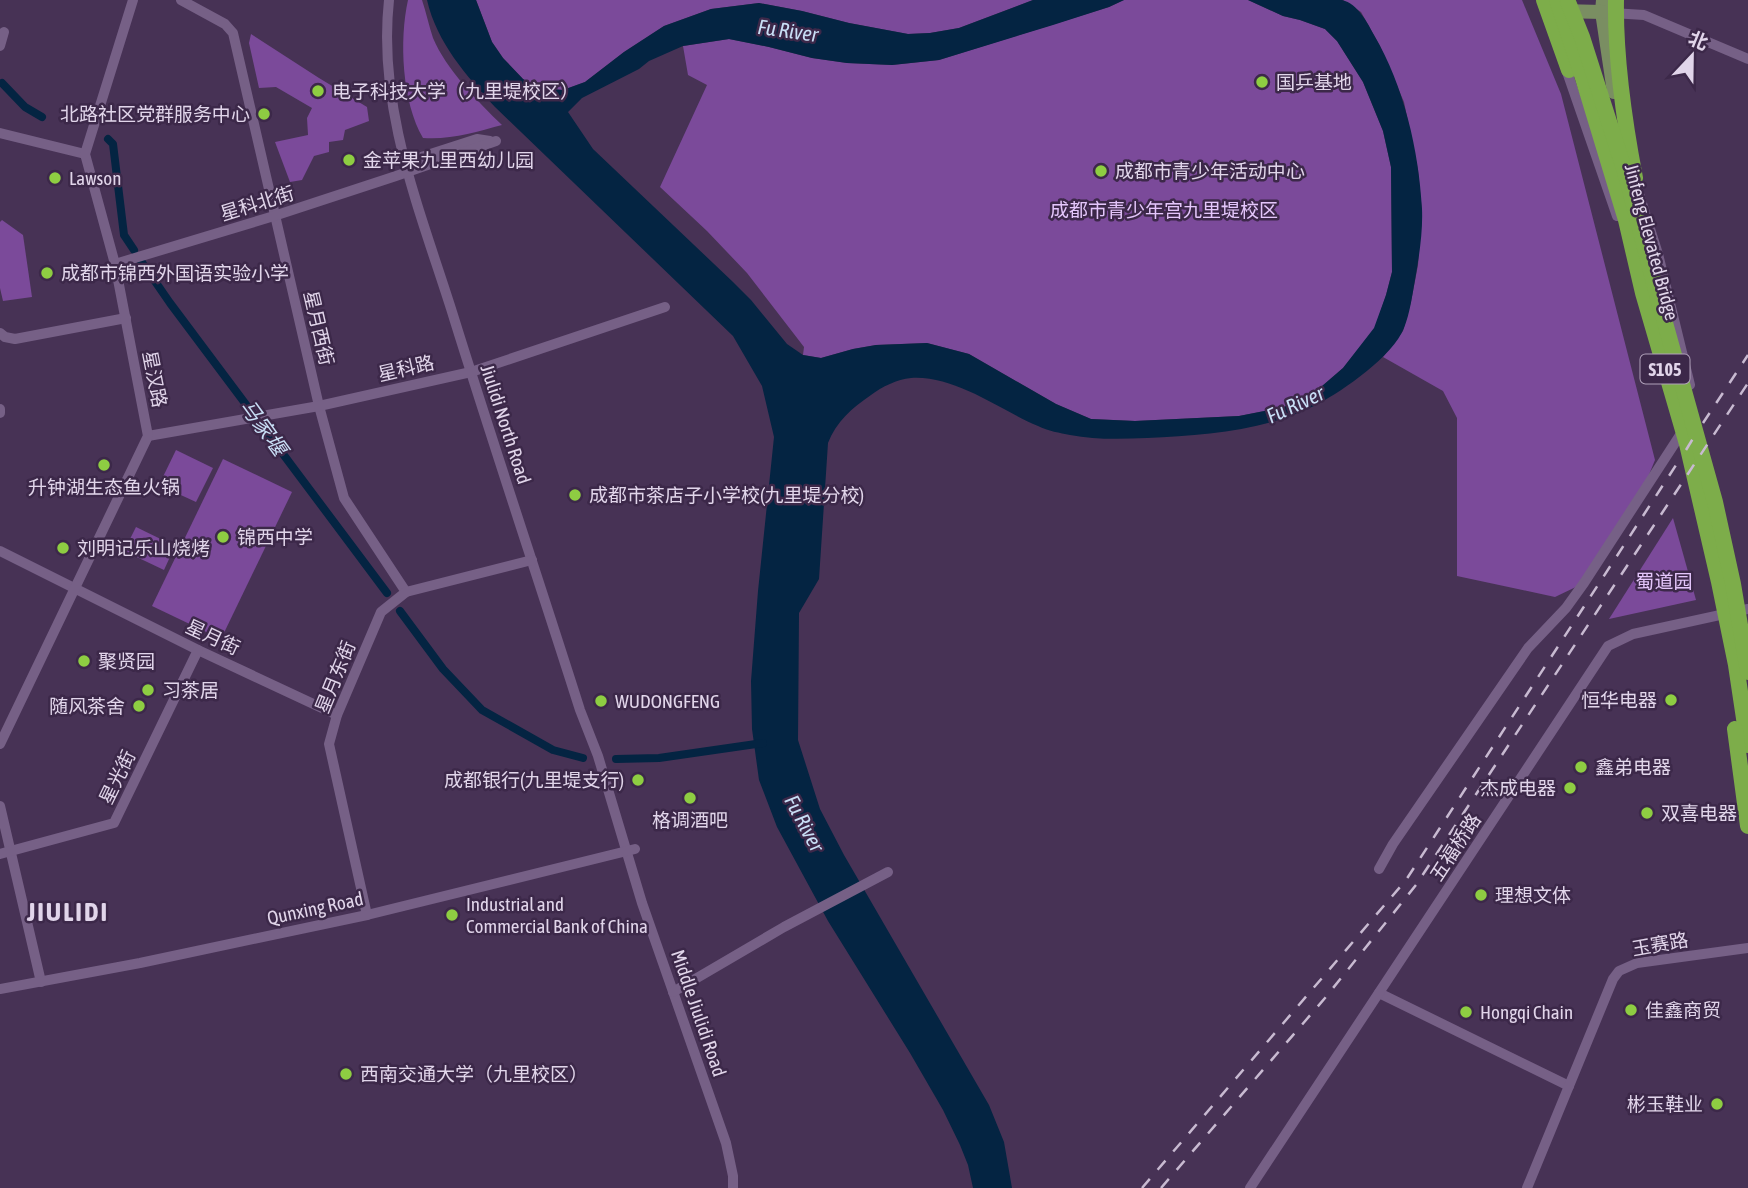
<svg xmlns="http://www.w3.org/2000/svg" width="1748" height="1188" font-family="'Asap Condensed','Noto Sans SC',sans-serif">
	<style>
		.green { fill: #7b4a9a }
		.water { fill: #042442 }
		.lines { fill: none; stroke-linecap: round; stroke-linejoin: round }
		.canal { stroke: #042442; stroke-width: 8 }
		.minor { stroke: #766086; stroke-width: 10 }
		.major { stroke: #7a8e62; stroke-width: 14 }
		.highway { stroke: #7dad4a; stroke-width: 16 }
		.rail { stroke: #c8bad1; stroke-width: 2.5; stroke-dasharray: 12 12; stroke-linecap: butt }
		.poi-dot { fill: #8ecd42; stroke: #3c2849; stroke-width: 2.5 }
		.labels { text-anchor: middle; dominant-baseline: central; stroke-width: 5; stroke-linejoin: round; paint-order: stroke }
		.shield { fill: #3c2849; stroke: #b0a1ba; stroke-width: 2 }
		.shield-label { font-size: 18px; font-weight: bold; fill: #e1d5ea }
		.poi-label { font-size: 19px; fill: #e1d5ea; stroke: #3c2849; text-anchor: start }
		.street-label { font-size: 19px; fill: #e1d5ea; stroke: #3c2849 }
		.park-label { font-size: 19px; fill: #e4c6fb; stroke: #3c2849 }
		.water-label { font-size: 21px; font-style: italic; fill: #c8def5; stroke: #3c2849 }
		.district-label { font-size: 26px; font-weight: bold; letter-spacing: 2px; fill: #e1d5ea; stroke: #3c2849 }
	</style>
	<rect width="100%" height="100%" fill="#473255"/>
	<g class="green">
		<path d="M408 0H422C426 12 429 26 433 38 446 69 478 102 502 125 476 132 451 140 423 138 402 102 399 40 408 0Z"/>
		<path d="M476 0H1033L959 28 930 33 908 34 849 23 802 11 759 3 711 9 664 26 624 52 585 82 563 90 539 88 523 79 503 58 492 42Z"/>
		<path d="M1124 0H1248L1283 16 1300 20 1325 29 1337 41 1363 82 1383 131 1391 167 1392 272 1386 295 1375 328 1343 368 1314 393 1284 407 1239 416 1135 421 1091 419 1056 404 969 354 927 343 876 345 853 349 821 358 803 355 804 347 747 273 707 231 660 187 707 85 688 75 683 46 729 39 769 47 812 58 847 63 892 65 939 60 1109 7Z"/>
		<path d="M1343 0H1522L1561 94 1655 460 1646 482 1580 585 1555 597 1457 576V418L1443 391 1383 357 1403 331 1411 302 1418 265 1422 212 1418 170 1404 102 1380 46 1361 12Z"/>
		<path d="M251 34 319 78 367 107 369 121 345 130 343 140 329 142V152L314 156 302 180 290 182 275 142 308 135 307 118 312 108 276 87 259 88 249 43Z"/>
		<path d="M2 220 23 235 32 297 3 301 0 288V222Z"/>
		<path d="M176 450 213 468 196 502 159 485Z"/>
		<path d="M223 459 292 492 221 639 152 606Z"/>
		<path d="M1673 518 1696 600 1609 619Z"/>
		<path d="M136 527 175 546 164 570 124 551Z"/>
	</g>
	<path class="water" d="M427 0H476L492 42 503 58 523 79 539 88 563 90 585 82 624 52 664 26 711 9 759 3 802 11 849 23 908 34 930 33 959 28 1033 0H1124L1109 7 1053 25 939 60 892 65 847 63 812 58 769 47 729 39 683 46 649 61 639 69 582 98 568 112 593 149 733 282 751 300 787 344 803 355 821 358 853 349 876 345 927 343 969 354 1056 404 1091 419 1135 421 1239 416 1284 407 1314 393 1343 368 1374 328 1386 295 1392 272 1391 167 1383 131 1363 82 1337 41 1325 29 1300 20 1283 16 1248 0C1270 0 1292 0 1314 0 1322 0 1334 0 1342 0 1358 4 1367 22 1374 35 1404 86 1419 151 1422 209 1423 232 1419 257 1415 280 1412 296 1410 313 1404 328 1393 356 1344 390 1318 404 1266 431 1205 435 1147 438 1122 439 1095 440 1070 435 1060 433 1048 431 1038 426 1000 410 955 375 911 378 897 379 882 387 871 395 852 408 836 422 828 443L819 579 799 613 798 740 820 809 844 855 989 1105 1004 1142 1012 1188H973L968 1165 960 1145 943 1110 910 1053 828 921 777 827 759 780 752 729 751 681 758 591 774 437 762 386 733 336 495 107C466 75 437 43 427 0Z"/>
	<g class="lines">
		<g class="canal">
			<path d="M2 83 25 107 42 117"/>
			<path d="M108 139 113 144 124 235 134 250"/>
			<path d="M141 261 170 303 387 593"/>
			<path d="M400 611 443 669 482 710 553 750 583 758"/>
			<path d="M616 759 659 758 763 743"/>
		</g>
		<g class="minor">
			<path d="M181 0 225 24 233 33 319 406 344 498 406 592"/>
			<path d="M389 0C377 109 421 213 453 315 494 447 538 578 580 710L598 756 642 903 726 1143 733 1176V1188"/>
			<path d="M1612 13 1644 15 1748 59"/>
			<path d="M0 46 4 32"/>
			<path d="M1565 66 1617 216"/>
			<path d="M0 133 85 154"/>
			<path d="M408 171 415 159 477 139 490 141"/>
			<path d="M1634 178 1658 254 1690 385"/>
			<path d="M115 264 274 216 396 176 496 141"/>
			<path d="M0 333 5 337 15 339 126 318"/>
			<path d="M0 409V413"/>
			<path d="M148 436 319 406 471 372 665 307"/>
			<path d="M0 551 198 650 337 715"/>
			<path d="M0 744 148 436 115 264 85 154 133 0"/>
			<path d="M0 806 41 982"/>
			<path d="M0 854 114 823 198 650"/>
			<path d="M1379 869 1393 844 1528 648 1566 608 1584 583 1684 429"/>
			<path d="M367 915 329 744 337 715 381 612 406 592 532 560"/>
			<path d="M0 989 140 963 367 915 635 849"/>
			<path d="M673 992 784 927 888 872"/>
			<path d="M1379 993 1569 1086"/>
			<path d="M1250 1188 1608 646 1633 634 1748 609"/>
			<path d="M1527 1188 1613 979 1619 971 1637 963 1748 948"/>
		</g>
		<g class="major">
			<path d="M1603 0 1602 12 1614 92"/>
			<path d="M1561 11 1602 12"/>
		</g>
		<g class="highway">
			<path d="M1544 0 1569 70"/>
			<path d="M1557 0 1583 78 1626 220 1643 293 1687 444 1719 582 1736 665 1748 745"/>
			<path d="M1616 0C1615 59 1624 120 1635 178"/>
			<path d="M1568 2 1582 37 1626 175 1657 294 1715 502 1733 584 1748 672"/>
			<path d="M1735 729 1748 826"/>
		</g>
		<g class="rail">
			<path d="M1703 423 1748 355"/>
			<path d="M1686 450 1697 432"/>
			<path d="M1142 1188 1406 880 1680 459"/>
			<path d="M1161 1188 1325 998 1416 885 1748 383"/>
		</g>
	</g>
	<g class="poi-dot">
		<circle cx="1262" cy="82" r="7"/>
		<circle cx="318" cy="91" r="7"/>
		<circle cx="264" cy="114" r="7"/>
		<circle cx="349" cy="160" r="7"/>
		<circle cx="1101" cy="171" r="7"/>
		<circle cx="55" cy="178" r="7"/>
		<circle cx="47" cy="273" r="7"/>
		<circle cx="104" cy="465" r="7"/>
		<circle cx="575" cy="495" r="7"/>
		<circle cx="223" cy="537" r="7"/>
		<circle cx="63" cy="548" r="7"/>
		<circle cx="84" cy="661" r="7"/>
		<circle cx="148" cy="690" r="7"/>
		<circle cx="1671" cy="700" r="7"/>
		<circle cx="601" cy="701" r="7"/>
		<circle cx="139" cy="706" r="7"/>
		<circle cx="1581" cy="767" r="7"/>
		<circle cx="638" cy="780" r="7"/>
		<circle cx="1570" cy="788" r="7"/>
		<circle cx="690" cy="798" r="7"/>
		<circle cx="1647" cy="813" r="7"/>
		<circle cx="1481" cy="895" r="7"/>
		<circle cx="452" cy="915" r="7"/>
		<circle cx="1631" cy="1010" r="7"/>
		<circle cx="1466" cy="1012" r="7"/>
		<circle cx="346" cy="1074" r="7"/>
		<circle cx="1717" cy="1104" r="7"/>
	</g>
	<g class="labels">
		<rect class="shield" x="1640.5" y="354.5" width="49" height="29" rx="5"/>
		<g class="shield-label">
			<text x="1665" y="369">S105</text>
		</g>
		<g class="poi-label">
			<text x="1276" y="82">国乒基地</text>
			<text x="332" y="91">电子科技大学（九里堤校区）</text>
			<text x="250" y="114" text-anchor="end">北路社区党群服务中心</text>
			<text x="363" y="160">金苹果九里西幼儿园</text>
			<text x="1115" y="171">成都市青少年活动中心</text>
			<text x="69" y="178">Lawson</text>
			<text x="61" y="273">成都市锦西外国语实验小学</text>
			<text x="104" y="487" text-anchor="middle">升钟湖生态鱼火锅</text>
			<text x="589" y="495">成都市茶店子小学校(九里堤分校)</text>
			<text x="237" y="537">锦西中学</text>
			<text x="77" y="548">刘明记乐山烧烤</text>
			<text x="98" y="661">聚贤园</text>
			<text x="162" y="690">习茶居</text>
			<text x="1657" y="700" text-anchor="end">恒华电器</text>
			<text x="615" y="701">WUDONGFENG</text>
			<text x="125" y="706" text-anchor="end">随风茶舍</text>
			<text x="1595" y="767">鑫弟电器</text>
			<text x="624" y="780" text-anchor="end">成都银行(九里堤支行)</text>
			<text x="1556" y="788" text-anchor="end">杰成电器</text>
			<text x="1661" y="813">双喜电器</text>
			<text x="690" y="820" text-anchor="middle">格调酒吧</text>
			<text x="1495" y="895">理想文体</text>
			<text x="466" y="904">Industrial and<tspan x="466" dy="22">Commercial Bank of China</tspan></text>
			<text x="1645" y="1010">佳鑫商贸</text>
			<text x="1480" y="1012">Hongqi Chain</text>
			<text x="360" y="1074">西南交通大学（九里校区）</text>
			<text x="1703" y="1104" text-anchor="end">彬玉鞋业</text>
		</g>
		<g class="street-label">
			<text transform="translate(257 203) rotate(-17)">星科北街</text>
			<text transform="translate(1652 242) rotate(75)">Jinfeng Elevated Bridge</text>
			<text transform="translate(319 328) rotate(77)">星月西街</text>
			<text transform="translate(406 368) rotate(-13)">星科路</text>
			<text transform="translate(155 379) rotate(79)">星汉路</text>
			<text transform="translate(506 424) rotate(72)">Jiulidi North Road</text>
			<text transform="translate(213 637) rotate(25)">星月街</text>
			<text transform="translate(335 677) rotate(-68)">星月东街</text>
			<text transform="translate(117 777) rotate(-64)">星光街</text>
			<text transform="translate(1455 847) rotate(-57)">五福桥路</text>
			<text transform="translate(315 908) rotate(-12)">Qunxing Road</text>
			<text transform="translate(1660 944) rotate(-10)">玉赛路</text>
			<text transform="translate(699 1013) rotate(71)">Middle Jiulidi Road</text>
		</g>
		<g class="park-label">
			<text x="1164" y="210">成都市青少年宫九里堤校区</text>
			<text x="1664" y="581">蜀道园</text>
		</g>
		<g class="water-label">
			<text transform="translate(788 30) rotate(8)">Fu River</text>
			<text transform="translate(1295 404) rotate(-25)">Fu River</text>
			<text transform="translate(264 427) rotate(54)">马家堰</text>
			<text transform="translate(805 823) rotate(62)">Fu River</text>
		</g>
		<g class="district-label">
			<text x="68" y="912">JIULIDI</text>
		</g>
	</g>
	<g transform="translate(1692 56) rotate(22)" stroke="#3c2849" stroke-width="5" paint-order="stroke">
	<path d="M0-5L12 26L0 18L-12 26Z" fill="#e1d5ea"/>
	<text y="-10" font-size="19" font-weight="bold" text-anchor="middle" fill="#e1d5ea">北</text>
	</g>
</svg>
